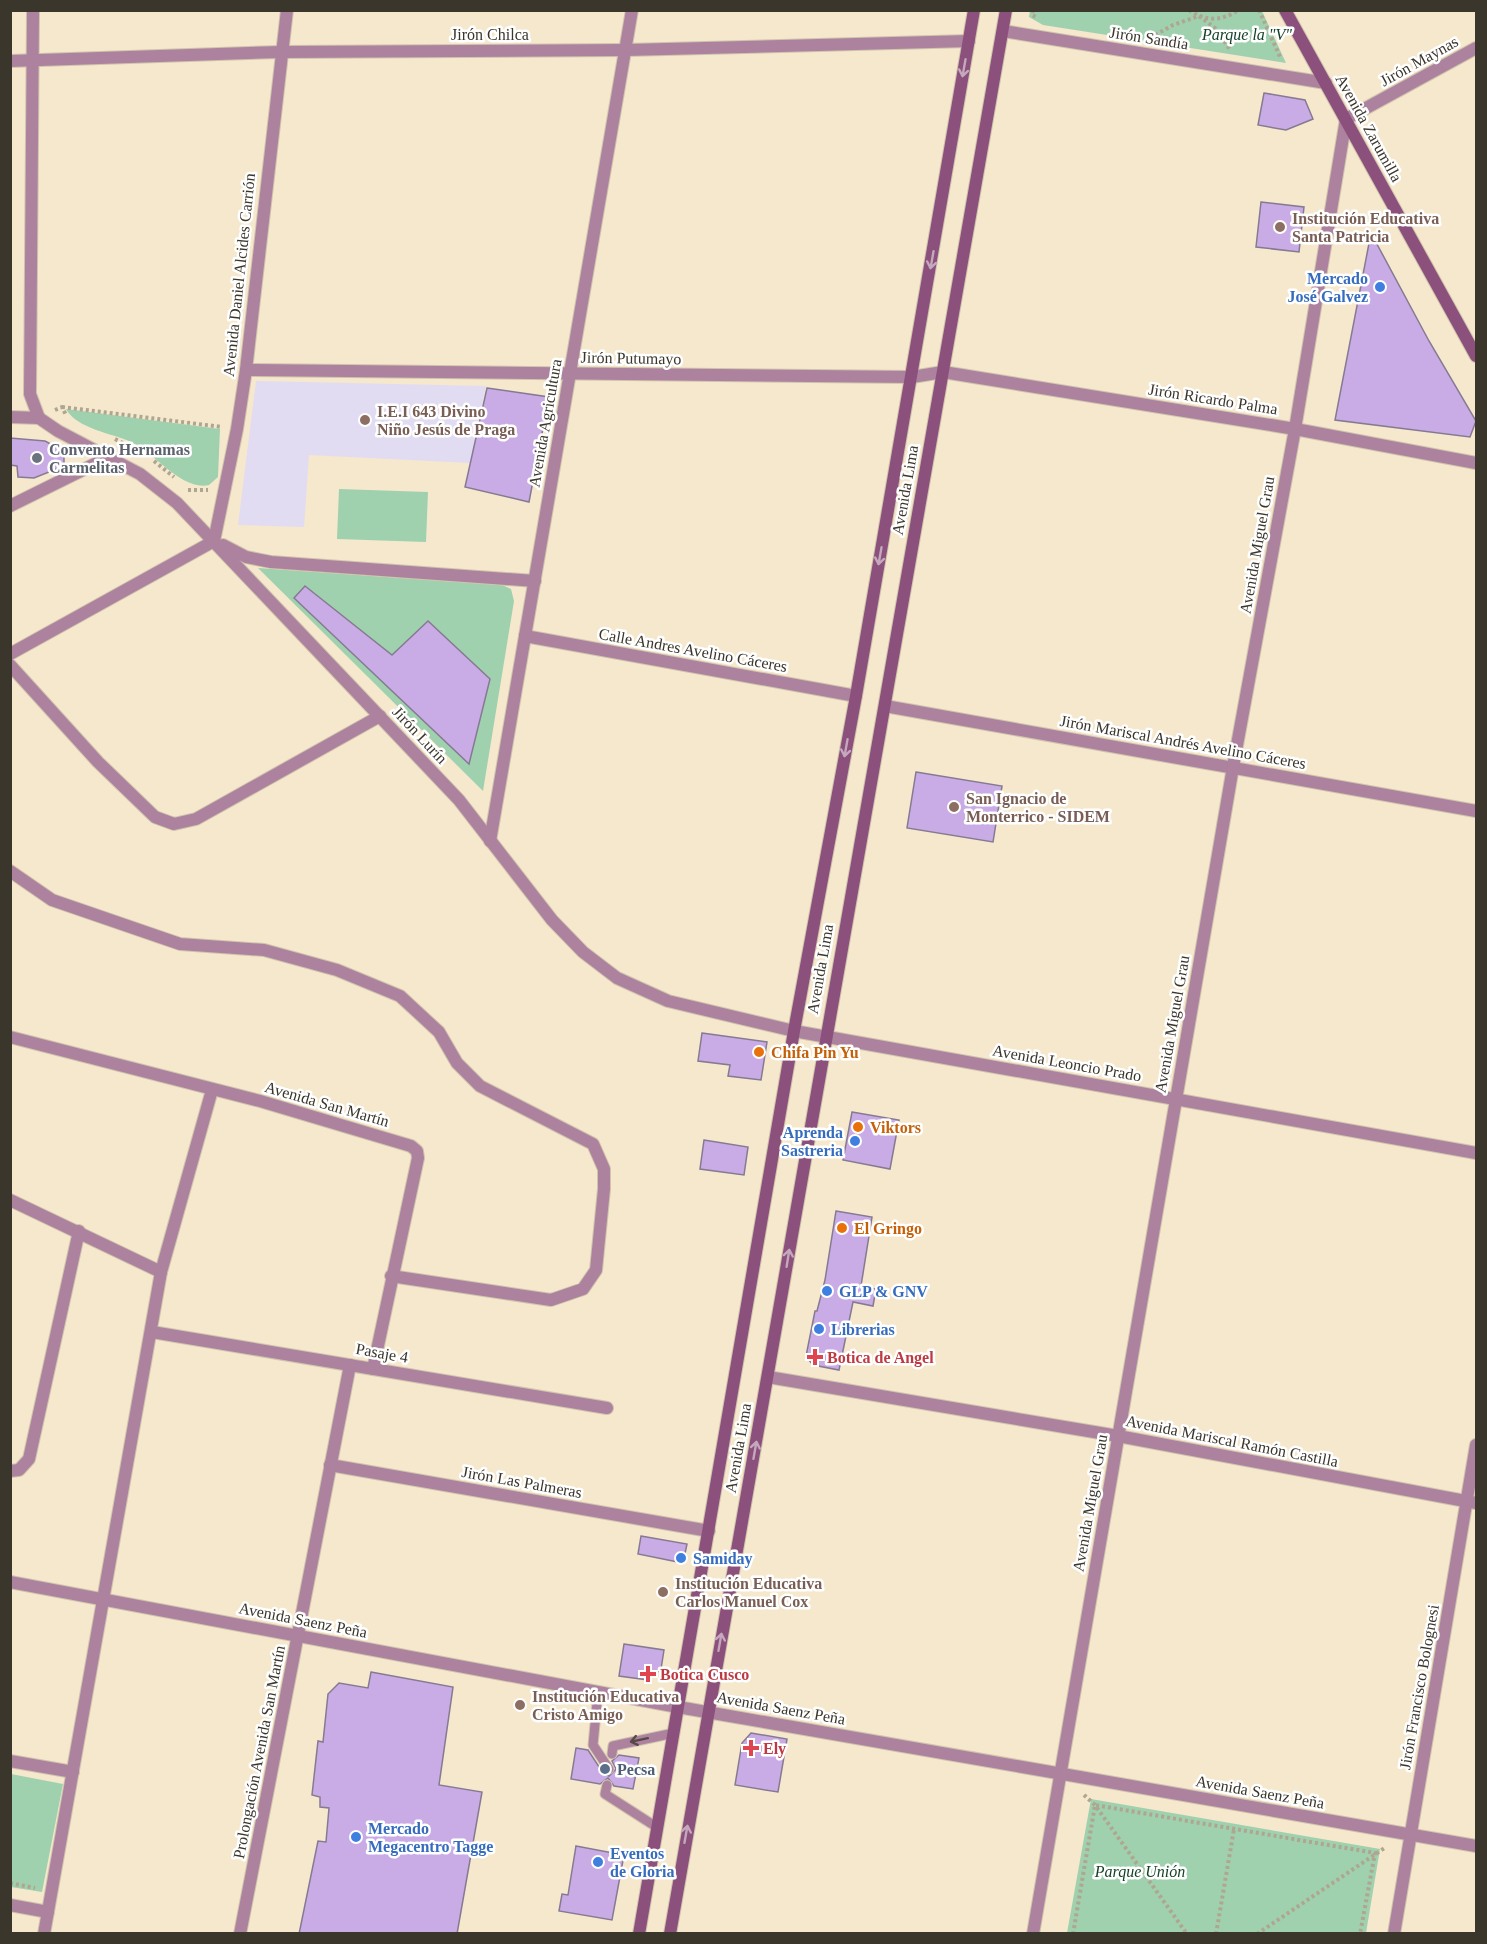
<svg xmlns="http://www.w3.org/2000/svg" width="1487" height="1944" font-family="'Times New Roman',serif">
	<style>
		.education { fill: #e1dcf2 }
		.green { fill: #9fd1ae }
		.building { fill: #c9ace5; stroke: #867a92; stroke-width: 1.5 }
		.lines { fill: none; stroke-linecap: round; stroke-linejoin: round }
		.service-casing { stroke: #d0c4ad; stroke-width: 11 }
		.minor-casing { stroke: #d0c4ad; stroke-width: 14 }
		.secondary-casing { stroke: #d0c4ad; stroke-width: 14 }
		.path { stroke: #afa691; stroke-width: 4; stroke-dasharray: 3 3; stroke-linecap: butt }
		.service { stroke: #ac829f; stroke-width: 9 }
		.minor { stroke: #ac829f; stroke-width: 12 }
		.secondary { stroke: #8b507b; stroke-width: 12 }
		.oneway { stroke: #c5a8bd }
		.oneway2 { stroke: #564948 }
		.education-dot { fill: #8d6e63; stroke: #fff; stroke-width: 2 }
		.shop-dot { fill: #3f7fe0; stroke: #fff; stroke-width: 2 }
		.worship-dot { fill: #6b7280; stroke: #fff; stroke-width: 2 }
		.food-dot { fill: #e8710a; stroke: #fff; stroke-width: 2 }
		.health-dot { fill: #e0444e; stroke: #fff; stroke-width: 2 }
		.service-dot { fill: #5c6f8a; stroke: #fff; stroke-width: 2 }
		.labels { text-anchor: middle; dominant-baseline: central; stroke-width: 5; stroke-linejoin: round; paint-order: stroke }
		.street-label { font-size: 16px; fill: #3a362b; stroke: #fff }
		.park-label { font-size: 16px; font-style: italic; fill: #144227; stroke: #fff }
		.education-label { font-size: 16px; font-weight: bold; fill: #785e54; stroke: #fff; text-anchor: start }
		.shop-label { font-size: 16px; font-weight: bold; fill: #366cbe; stroke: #fff; text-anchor: start }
		.worship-label { font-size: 16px; font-weight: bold; fill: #5b616d; stroke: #fff; text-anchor: start }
		.food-label { font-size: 16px; font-weight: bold; fill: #c56008; stroke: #fff; text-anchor: start }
		.health-label { font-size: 16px; font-weight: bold; fill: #be3a42; stroke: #fff; text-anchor: start }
		.service-label { font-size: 16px; font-weight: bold; fill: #4e5e75; stroke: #fff; text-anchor: start }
	</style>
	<rect width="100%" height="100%" fill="#f5e8cd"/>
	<path class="education" d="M256 381 486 386 470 463 309 455 304 527 238 525Z"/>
	<g class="green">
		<path d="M1030 10 1262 11 1286 63 1043 25 1029 17Z"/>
		<path d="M66 409 220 429 218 477 209 485C182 491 156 454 131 442 112 433 77 429 66 409Z"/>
		<path d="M339 489 428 492 426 542 337 539Z"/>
		<path d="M258 568 502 585 511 589 514 601 483 791Z"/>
		<path d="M11 1774 63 1784 42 1892 11 1887Z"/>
		<path d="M1091 1799 1380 1849 1366 1933H1067Z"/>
	</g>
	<g class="building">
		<path d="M1264 93 1305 100 1313 119 1286 130 1258 125Z"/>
		<path d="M1261 202 1304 207 1299 252 1256 247Z"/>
		<path d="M1371 233 1429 341 1476 421 1470 437 1335 420Z"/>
		<path d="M487 388 549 397 529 502 465 487Z"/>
		<path d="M10 438 45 441 64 451V466L34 478 18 477 17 466 10 465Z"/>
		<path d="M305 586 392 655 428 621 490 679 469 764 294 598Z"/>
		<path d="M916 772 1002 786 993 842 907 828Z"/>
		<path d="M702 1033 767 1042 761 1080 728 1076 730 1065 698 1061Z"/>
		<path d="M852 1112 899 1120 890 1169 843 1160Z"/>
		<path d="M704 1140 748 1147 744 1175 700 1169Z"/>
		<path d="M836 1211 872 1217 861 1286 876 1289 873 1306 853 1302 839 1370 813 1365 806 1356 815 1311H817L825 1280Z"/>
		<path d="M641 1536 687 1544 683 1563 638 1554Z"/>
		<path d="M624 1644 664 1650 661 1669 648 1680 619 1676Z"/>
		<path d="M371 1672 453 1687 439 1785 482 1792 457 1934H299L318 1841 326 1842 329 1808 320 1807V1797L312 1795 318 1741 323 1742 328 1694 339 1683 368 1688Z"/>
		<path d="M751 1733 787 1739 778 1792 735 1785 742 1743Z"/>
		<path d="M576 1748 588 1750 603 1773 609 1776 616 1769 612 1761 619 1755 639 1758 633 1789 614 1786 608 1778 600 1784 571 1779Z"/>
		<path d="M576 1846 624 1855 612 1920 559 1911 562 1894 568 1895Z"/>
	</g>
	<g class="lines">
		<g class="service-casing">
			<g id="service">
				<path d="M598 1692 593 1745 609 1769"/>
				<path d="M612 1754 613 1746 674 1733"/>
				<path d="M607 1785 605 1794 658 1828"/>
			</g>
		</g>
		<g class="minor-casing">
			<g id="minor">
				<path d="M33 10 30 394 39 418"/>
				<path d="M1003 31 1326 83"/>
				<path d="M10 61 280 52 626 50 969 41"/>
				<path d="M246 370 912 377 943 372 1295 429 1476 463"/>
				<path d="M10 417 39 418"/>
				<path d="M39 418 58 431 140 474 177 503 459 800 552 920 583 952 617 978 668 1001 794 1031 1476 1153"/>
				<path d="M10 506 109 457"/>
				<path d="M214 541 237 429 246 370 287 10"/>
				<path d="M223 545 246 557 271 562 535 581"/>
				<path d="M525 636 856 696"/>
				<path d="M10 654 214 541"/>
				<path d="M10 665 98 762 155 817 174 824 196 819 380 716"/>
				<path d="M885 706 1476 811"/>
				<path d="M490 841 632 10"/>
				<path d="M10 871 52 900 180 944 264 950 337 970 400 996 439 1032 457 1063 480 1086 593 1144 604 1169V1189L596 1270 583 1289 551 1300 391 1276"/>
				<path d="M10 1037 260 1101 411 1146 417 1151 418 1158 373 1369"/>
				<path d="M10 1200 161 1272"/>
				<path d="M152 1332 607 1408"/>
				<path d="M768 1377 1118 1436 1476 1503"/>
				<path d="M330 1465 709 1531"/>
				<path d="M10 1471 19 1470 29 1459 79 1231"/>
				<path d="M10 1582 678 1707 1476 1846"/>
				<path d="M10 1761 73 1772"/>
				<path d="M10 1905 48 1912"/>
				<path d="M44 1934 161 1272 212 1090"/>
				<path d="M240 1934 350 1365"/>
				<path d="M1033 1934 1233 767 1295 429 1346 119 1476 48"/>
				<path d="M1394 1934 1476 1445"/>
			</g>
		</g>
		<g class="secondary-casing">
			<g id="secondary">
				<path d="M1285 10 1476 356"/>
				<path d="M639 1934 794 1031 856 696 974 10"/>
				<path d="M670 1934 1006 10"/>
			</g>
		</g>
		<g class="path">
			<path d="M1033 10 1032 15 1038 18"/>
			<path d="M1189 10C1207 22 1221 21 1239 10"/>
			<path d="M1259 10 1281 59"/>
			<path d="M1150 38 1173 25 1199 16 1215 28 1231 51"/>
			<path d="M62 407 222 427"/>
			<path d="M55 410 62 407 66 415"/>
			<path d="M115 439 146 455"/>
			<path d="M154 461 174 477"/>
			<path d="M188 490H208"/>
			<path d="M1084 1795 1095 1805 1187 1934"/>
			<path d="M10 1883 35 1888"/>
			<path d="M1073 1934 1095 1805 1375 1853 1360 1934"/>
			<path d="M1216 1934 1234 1829"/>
			<path d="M1257 1934 1386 1847"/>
		</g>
		<use href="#service" class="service"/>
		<use href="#minor" class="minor"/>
		<use href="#secondary" class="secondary"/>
	</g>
	<defs><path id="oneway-shaft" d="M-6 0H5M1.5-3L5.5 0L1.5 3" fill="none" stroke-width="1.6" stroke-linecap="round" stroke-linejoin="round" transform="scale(1.5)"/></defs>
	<g class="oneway">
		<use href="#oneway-shaft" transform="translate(964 68) rotate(100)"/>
		<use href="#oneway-shaft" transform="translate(932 260) rotate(100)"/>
		<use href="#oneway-shaft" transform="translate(880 556) rotate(100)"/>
		<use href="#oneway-shaft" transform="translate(846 748) rotate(100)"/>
		<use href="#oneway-shaft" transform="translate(788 1258) rotate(-81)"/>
		<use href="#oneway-shaft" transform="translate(755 1450) rotate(-80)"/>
		<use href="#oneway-shaft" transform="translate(720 1642) rotate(-80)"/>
		<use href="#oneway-shaft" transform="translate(686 1834) rotate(-80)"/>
	</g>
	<use class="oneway2" href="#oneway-shaft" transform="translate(639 1740) rotate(168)"/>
	<g class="education-dot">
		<circle cx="1280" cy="227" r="6"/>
		<circle cx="365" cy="420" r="6"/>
		<circle cx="954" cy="807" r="6"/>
		<circle cx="663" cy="1592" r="6"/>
		<circle cx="520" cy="1705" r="6"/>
	</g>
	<g class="shop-dot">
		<circle cx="1380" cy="287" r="6"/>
		<circle cx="855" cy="1141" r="6"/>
		<circle cx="827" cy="1291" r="6"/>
		<circle cx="819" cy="1329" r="6"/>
		<circle cx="681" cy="1558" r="6"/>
		<circle cx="356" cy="1837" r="6"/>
		<circle cx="598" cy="1862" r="6"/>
	</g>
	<circle class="worship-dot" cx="37" cy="458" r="6"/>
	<g class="food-dot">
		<circle cx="759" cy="1052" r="6"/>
		<circle cx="858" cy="1127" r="6"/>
		<circle cx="842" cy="1228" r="6"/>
	</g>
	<g class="health-dot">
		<path d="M812 1348h6v6h6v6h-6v6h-6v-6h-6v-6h6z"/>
		<path d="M645 1665h6v6h6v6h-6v6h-6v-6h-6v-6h6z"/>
		<path d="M748 1739h6v6h6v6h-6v6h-6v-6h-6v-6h6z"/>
	</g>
	<circle class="service-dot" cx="605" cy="1769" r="6"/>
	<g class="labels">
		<g class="street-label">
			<text x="490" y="34">Jirón Chilca</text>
			<text transform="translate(1149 38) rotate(9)">Jirón Sandía</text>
			<text transform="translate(1419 61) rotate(-29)">Jirón Maynas</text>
			<text transform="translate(1369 128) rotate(61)">Avenida Zarumilla</text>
			<text transform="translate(239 275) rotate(-84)">Avenida Daniel Alcides Carrión</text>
			<text transform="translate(631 358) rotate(1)">Jirón Putumayo</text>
			<text transform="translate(1213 399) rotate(9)">Jirón Ricardo Palma</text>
			<text transform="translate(545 423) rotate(-80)">Avenida Agricultura</text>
			<text transform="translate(905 490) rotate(-80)">Avenida Lima</text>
			<text transform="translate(1257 545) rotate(-80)">Avenida Miguel Grau</text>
			<text transform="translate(693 650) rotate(10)">Calle Andres Avelino Cáceres</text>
			<text transform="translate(420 735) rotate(47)">Jirón Lurín</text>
			<text transform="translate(1183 742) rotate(10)">Jirón Mariscal Andrés Avelino Cáceres</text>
			<text transform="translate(820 969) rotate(-80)">Avenida Lima</text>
			<text transform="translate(1172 1024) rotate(-80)">Avenida Miguel Grau</text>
			<text transform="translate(1067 1063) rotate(10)">Avenida Leoncio Prado</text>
			<text transform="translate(327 1104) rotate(16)">Avenida San Martín</text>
			<text transform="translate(382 1353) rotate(10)">Pasaje 4</text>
			<text transform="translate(1232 1441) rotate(11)">Avenida Mariscal Ramón Castilla</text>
			<text transform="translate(738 1448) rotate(-80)">Avenida Lima</text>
			<text transform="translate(522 1482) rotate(10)">Jirón Las Palmeras</text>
			<text transform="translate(1090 1503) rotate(-80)">Avenida Miguel Grau</text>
			<text transform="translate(303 1620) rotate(11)">Avenida Saenz Peña</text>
			<text transform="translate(1419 1687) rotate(-80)">Jirón Francisco Bolognesi</text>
			<text transform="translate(781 1708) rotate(10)">Avenida Saenz Peña</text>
			<text transform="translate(259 1752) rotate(-79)">Prolongación Avenida San Martín</text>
			<text transform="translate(1260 1792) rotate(10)">Avenida Saenz Peña</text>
		</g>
		<g class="park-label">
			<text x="1247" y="34">Parque la "V"</text>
			<text x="1140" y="1871">Parque Unión</text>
		</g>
		<g class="education-label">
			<text x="1292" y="218">Institución Educativa<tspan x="1292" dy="18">Santa Patricia</tspan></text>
			<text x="377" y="411">I.E.I 643 Divino<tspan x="377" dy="18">Niño Jesús de Praga</tspan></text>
			<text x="966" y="798">San Ignacio de<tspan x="966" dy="18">Monterrico - SIDEM</tspan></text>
			<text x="675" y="1583">Institución Educativa<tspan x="675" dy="18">Carlos Manuel Cox</tspan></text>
			<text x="532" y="1696">Institución Educativa<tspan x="532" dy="18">Cristo Amigo</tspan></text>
		</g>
		<g class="shop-label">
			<text x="1368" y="278" text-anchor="end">Mercado<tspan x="1368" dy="18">José Galvez</tspan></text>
			<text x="843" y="1132" text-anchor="end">Aprenda<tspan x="843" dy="18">Sastreria</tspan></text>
			<text x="839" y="1291">GLP &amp; GNV</text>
			<text x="831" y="1329">Librerias</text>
			<text x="693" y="1558">Samiday</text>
			<text x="368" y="1828">Mercado<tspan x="368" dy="18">Megacentro Tagge</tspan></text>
			<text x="610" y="1853">Eventos<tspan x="610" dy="18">de Gloria</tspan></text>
		</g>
		<g class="worship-label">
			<text x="49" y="449">Convento Hernamas<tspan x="49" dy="18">Carmelitas</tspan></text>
		</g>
		<g class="food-label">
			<text x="771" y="1052">Chifa Pin Yu</text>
			<text x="870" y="1127">Viktors</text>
			<text x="854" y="1228">El Gringo</text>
		</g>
		<g class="health-label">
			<text x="827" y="1357">Botica de Angel</text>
			<text x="660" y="1674">Botica Cusco</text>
			<text x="763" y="1748">Ely</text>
		</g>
		<g class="service-label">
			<text x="617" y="1769">Pecsa</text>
		</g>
	</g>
	<rect width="1487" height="1944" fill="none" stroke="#3a362b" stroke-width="24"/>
</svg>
